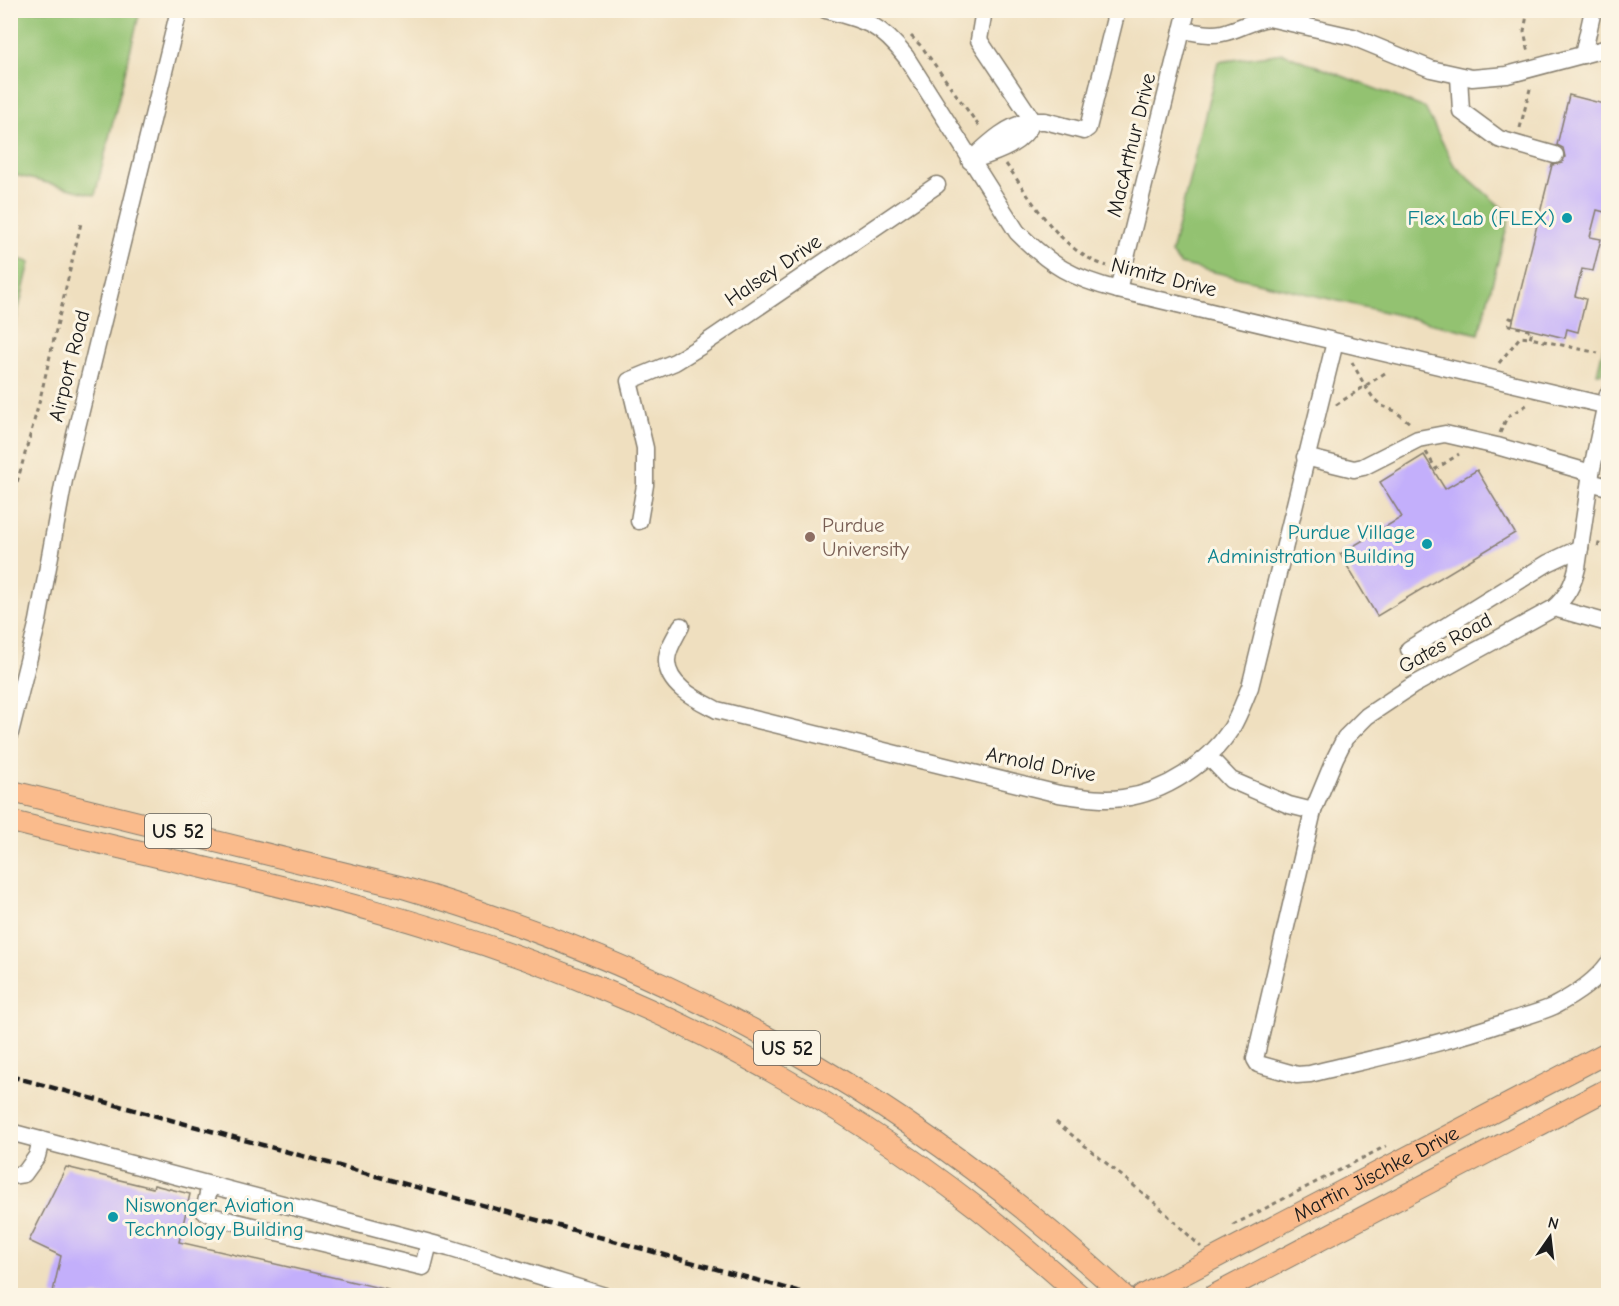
<svg xmlns="http://www.w3.org/2000/svg" width="1619" height="1306" font-family="'Comic Neue',sans-serif">
	<style>
		.green { fill: #93c271; stroke: #586f46; stroke-width: 1.5 }
		.building { fill: #c3affb }
		.lines { fill: none; stroke-linecap: round; stroke-linejoin: round }
		.minor-casing { stroke: #867e6e; stroke-width: 19 }
		.major-casing { stroke: #867e6e; stroke-width: 23 }
		.path { stroke: #867e6e; stroke-width: 3; stroke-dasharray: 4.5 4.5; stroke-linecap: butt }
		.minor { stroke: #fff; stroke-width: 16 }
		.major { stroke: #fabb8c; stroke-width: 21 }
		.rail { stroke: #1c1c1c; stroke-width: 4.5; stroke-dasharray: 9 4.5; stroke-linecap: butt }
		.culture-dot { fill: #0f9aa8; stroke: #fcf5e5; stroke-width: 2 }
		.education-dot { fill: #8d6e63; stroke: #fcf5e5; stroke-width: 2 }
		.labels { text-anchor: middle; dominant-baseline: central; stroke-width: 6; stroke-linejoin: round; paint-order: stroke }
		.shield { fill: #fcf5e5; stroke: #5f5d58; stroke-width: 1.5 }
		.shield-label { font-size: 20px; font-weight: bold; fill: #1c1c1c }
		.street-label { font-size: 21px; fill: #1c1c1c; stroke: #fcf5e5 }
		.culture-label { font-size: 21px; fill: #0d838f; stroke: #fcf5e5; text-anchor: end }
		.education-label { font-size: 21px; fill: #785e54; stroke: #fcf5e5; text-anchor: start }
	</style>
	<rect width="100%" height="100%" fill="#fcf5e5"/>
	<filter id="ink" filterUnits="userSpaceOnUse"><feTurbulence type="fractalNoise" baseFrequency=".0167" numOctaves="2"/><feDisplacementMap in="SourceGraphic" scale="12" xChannelSelector="R" yChannelSelector="G"/><feConvolveMatrix kernelMatrix="1 2 1 2 8 2 1 2 1" color-interpolation-filters="sRGB"/></filter>
	<filter id="wash" filterUnits="userSpaceOnUse"><feTurbulence type="fractalNoise" baseFrequency=".008" numOctaves="4" result="noise"/><feDisplacementMap in="SourceGraphic" scale="24" xChannelSelector="R" yChannelSelector="G"/><feGaussianBlur stdDeviation="1.35" result="paint"/><feColorMatrix in="noise" values="0 0 0 0 0 0 0 0 0 0 0 0 0 0 0 0 0 1.4 0 .05"/><feComposite in="paint" operator="in"/></filter>
	<g filter="url(#wash)">
		<rect width="100%" height="100%" fill="#efdfbf"/>
		<g class="green">
			<path d="M11 10 140 11 95 195 11 174Z"/>
			<path d="M1283 53 1425 108 1454 165 1510 215 1479 334 1180 264 1171 253 1218 62Z"/>
			<path d="M11 257 30 262 11 341 10 257Z"/>
			<path d="M1608 329V346L1602 373H1597Z"/>
		</g>
		<g id="blocks">
			<g class="building">
				<path d="M1569 95 1608 105V163L1605 177 1608 178V213L1597 210 1590 237 1601 239 1593 271 1582 269 1575 296 1586 299 1578 332 1567 329 1565 338 1512 325 1552 165 1562 163 1565 157 1563 148 1557 145Z"/>
				<path d="M1424 455 1445 489 1477 470 1515 533 1377 616 1340 554 1402 517 1380 482Z"/>
				<path d="M66 1167 153 1188 154 1185 190 1194 179 1242 389 1290V1296H52L61 1256 29 1241Z"/>
			</g>
		</g>
	</g>
	<g filter="url(#ink)">
		<use href="#blocks" fill-opacity="0" stroke="#867e6e" stroke-width="1.5"/>
		<g class="lines">
			<g class="minor-casing">
				<g id="minor">
					<path d="M826 10C867 21 880 24 906 57L1017 232C1051 266 1072 278 1118 290L1608 406"/>
					<path d="M984 10 979 40 1033 121H1045L1084 131 1088 128 1117 10"/>
					<path d="M1182 30C1195 32 1209 36 1222 33 1238 30 1252 20 1269 18L1353 37 1431 69 1472 78 1507 75 1608 48"/>
					<path d="M1583 55 1593 10"/>
					<path d="M1459 76 1461 111 1499 139 1555 155"/>
					<path d="M1033 121C1022 146 994 153 970 161 988 144 1008 124 1033 121Z"/>
					<path d="M1118 290 1187 10"/>
					<path d="M1608 394 1591 473 1577 568C1573 585 1567 596 1554 608L1412 686 1367 716 1345 738 1335 758 1313 811 1255 1059 1258 1064 1297 1075 1310 1074C1375 1058 1442 1044 1506 1022 1521 1017 1539 1013 1554 1006 1573 996 1595 982 1608 964"/>
					<path d="M1305 457 1354 469 1363 467 1418 439 1445 434 1497 446 1591 473"/>
					<path d="M1590 482 1608 487"/>
					<path d="M639 521 645 485V448L629 381 675 362 701 346 937 185"/>
					<path d="M1554 608 1608 623"/>
					<path d="M681 626C676 636 666 650 667 662 668 687 698 700 717 710L1059 794C1080 797 1102 801 1123 798 1164 793 1208 764 1231 729 1239 716 1244 701 1250 687L1335 342"/>
					<path d="M1409 649 1548 563 1580 548"/>
					<path d="M10 733 38 621 64 480 179 10"/>
					<path d="M1208 756 1231 780 1289 805 1313 811"/>
					<path d="M10 1132 449 1248 605 1296"/>
					<path d="M10 1176 24 1174 37 1156 41 1140"/>
					<path d="M210 1185 204 1211 215 1217 423 1267 429 1243"/>
				</g>
			</g>
			<g class="major-casing">
				<g id="major">
					<path d="M10 791 401 887C677 968 913 1100 1124 1296"/>
					<path d="M10 821C205 870 404 907 590 984 727 1040 859 1116 976 1207 1012 1235 1046 1266 1081 1296"/>
					<path id="s1" d="M1142 1296 1608 1052"/>
					<path d="M1213 1296 1608 1089"/>
				</g>
			</g>
			<g class="path">
				<path d="M1528 10 1524 31 1529 53"/>
				<path d="M911 36 922 47 981 129"/>
				<path d="M1520 128 1531 85"/>
				<path d="M1006 164C1033 201 1060 252 1107 266"/>
				<path d="M1513 319 1510 318 1509 325 1532 331 1530 338 1598 353"/>
				<path d="M1352 362 1365 386 1374 399 1382 406 1395 411 1410 423"/>
				<path d="M1499 363 1520 337 1530 338"/>
				<path d="M1336 405 1388 371"/>
				<path d="M1500 433 1507 417 1530 403"/>
				<path d="M1426 452 1436 469 1459 454"/>
				<path d="M10 508 39 403 81 223"/>
				<path d="M1605 521 1608 507"/>
				<path d="M1598 547 1600 540"/>
				<path d="M1056 1122 1155 1203 1201 1247"/>
				<path d="M1233 1225 1386 1146"/>
			</g>
			<use href="#minor" class="minor"/>
			<use href="#major" class="major"/>
			<path class="rail" d="M10 1076 815 1296"/>
		</g>
	</g>
	<g class="culture-dot">
		<circle cx="1567" cy="218" r="6"/>
		<circle cx="1427" cy="544" r="6"/>
		<circle cx="113" cy="1217" r="6"/>
	</g>
	<circle class="education-dot" cx="810" cy="537" r="6"/>
	<g class="labels">
		<g class="shield">
			<rect x="145" y="814" width="66" height="34" rx="4.5"/>
			<rect x="754" y="1031" width="66" height="34" rx="4.5"/>
		</g>
		<g class="shield-label">
			<text x="178" y="831">US 52</text>
			<text x="787" y="1048">US 52</text>
		</g>
		<g class="street-label">
			<text transform="translate(1131 145) rotate(-76)">MacArthur Drive</text>
			<text transform="translate(773 270) rotate(-34)">Halsey Drive</text>
			<text transform="translate(1164 277) rotate(14)">Nimitz Drive</text>
			<text transform="translate(69 366) rotate(-76)">Airport Road</text>
			<text transform="translate(1445 643) rotate(-29)">Gates Road</text>
			<text transform="translate(1041 764) rotate(11)">Arnold Drive</text>
			<text stroke="none"><textPath href="#s1" startOffset="264">Martin Jischke Drive</textPath></text>
		</g>
		<g class="culture-label">
			<text x="1555" y="218">Flex Lab (FLEX)</text>
			<text x="1415" y="532">Purdue Village<tspan x="1415" dy="24">Administration Building</tspan></text>
			<text x="125" y="1205" text-anchor="start">Niswonger Aviation<tspan x="125" dy="24">Technology Building</tspan></text>
		</g>
		<g class="education-label">
			<text x="822" y="525">Purdue<tspan x="822" dy="24">University</tspan></text>
		</g>
	</g>
	<rect width="1619" height="1306" fill="none" stroke="#fcf5e5" stroke-width="36"/>
	<g transform="translate(1550 1237) rotate(14)" stroke="#fcf5e5" stroke-width="4.5" paint-order="stroke">
	<path d="M0-4.5L10 22L0 15L-10 22Z" fill="#1c1c1c"/>
	<text y="-9" font-size="16" font-weight="bold" text-anchor="middle" fill="#1c1c1c">N</text>
	</g>
</svg>
